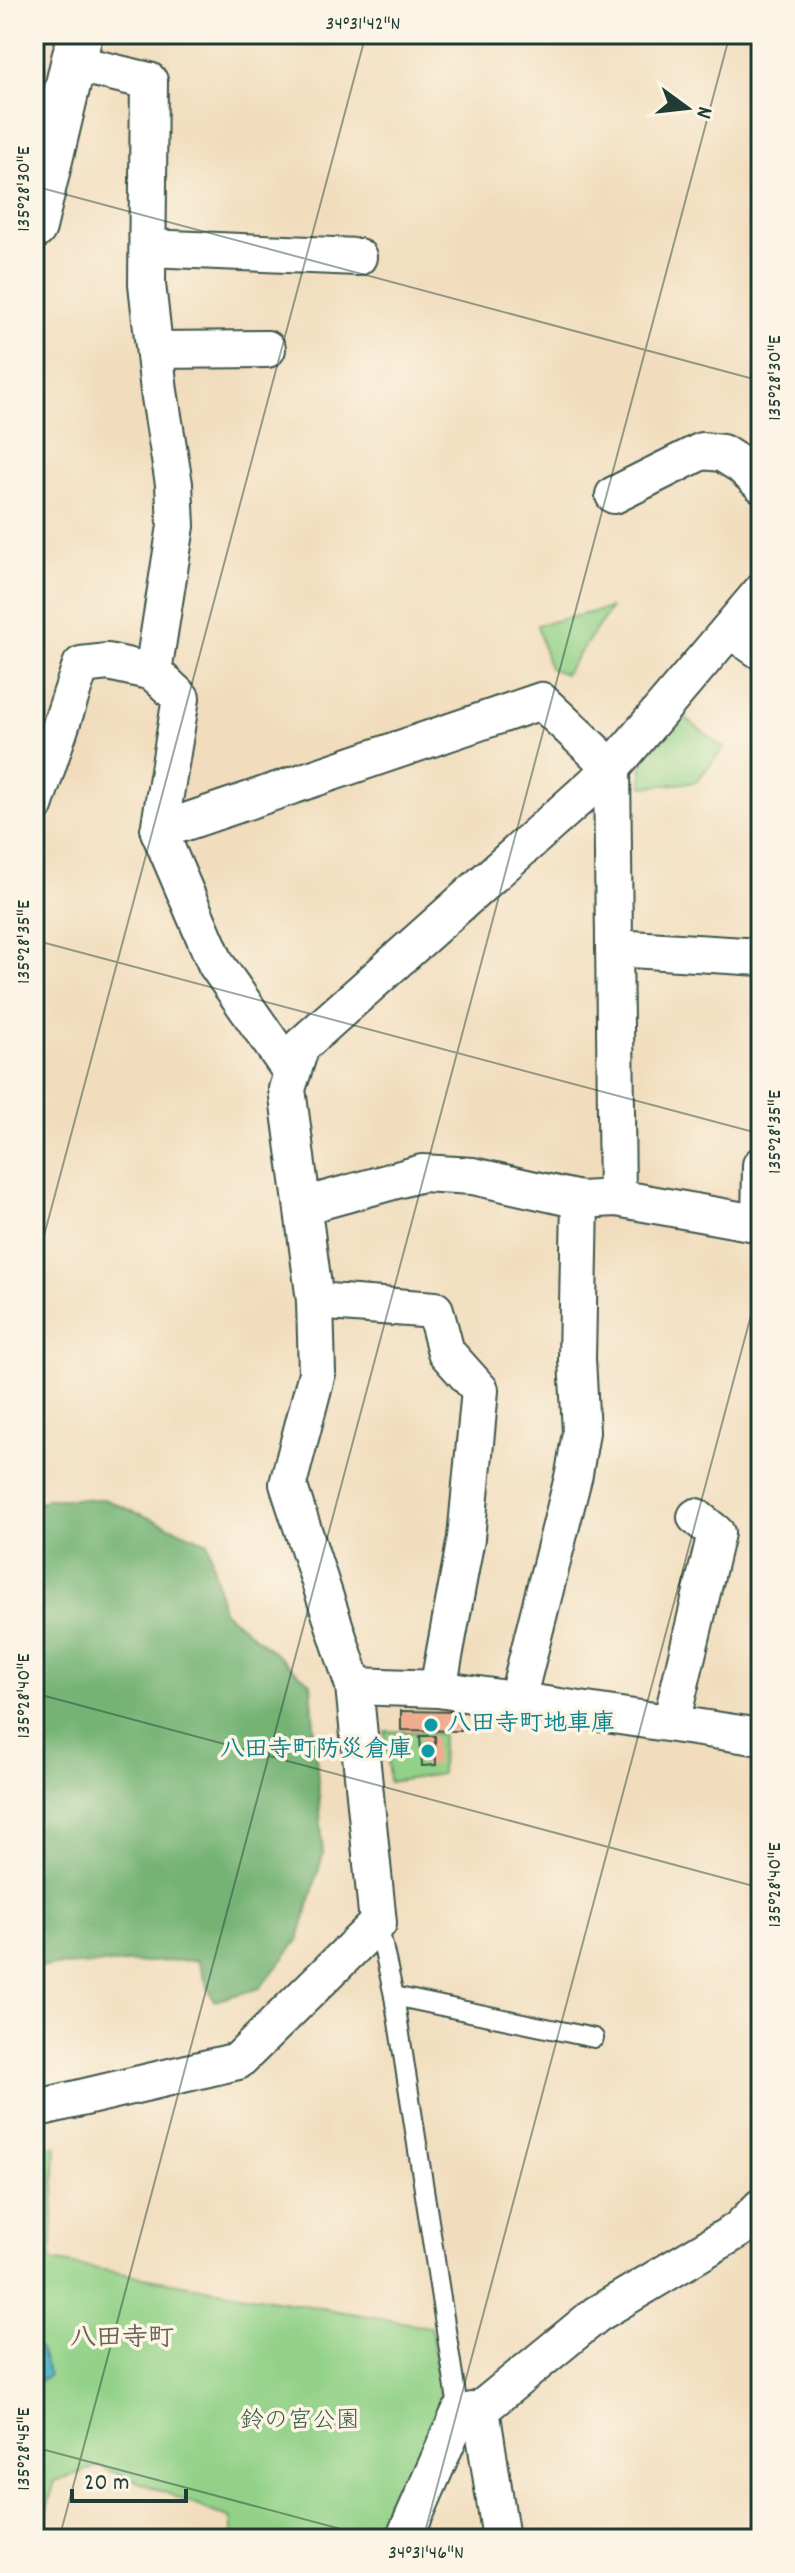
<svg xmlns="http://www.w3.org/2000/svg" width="795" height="2573" font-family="Dekko,'Klee One',sans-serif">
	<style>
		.green { fill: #92d187; stroke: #58875e; stroke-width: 2 }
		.forest { fill: #75b374; stroke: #4a7854; stroke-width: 2 }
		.water { fill: #4eb3cd; stroke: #367880; stroke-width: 2 }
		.building { fill: #efac8f }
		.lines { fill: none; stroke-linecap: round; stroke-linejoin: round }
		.service-casing { stroke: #3e5549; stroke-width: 22 }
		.minor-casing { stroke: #3e5549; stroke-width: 40 }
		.tertiary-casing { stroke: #3e5549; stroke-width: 48 }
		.service { stroke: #fff; stroke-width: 18 }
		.minor { stroke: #fff; stroke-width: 36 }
		.tertiary { stroke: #fff; stroke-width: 44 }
		.ticks { fill: none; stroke: #1f3d34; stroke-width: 2; stroke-opacity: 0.45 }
		.culture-dot { fill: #0f9aa8; stroke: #fcf5e5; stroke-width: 3 }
		.labels { text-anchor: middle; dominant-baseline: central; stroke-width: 7; stroke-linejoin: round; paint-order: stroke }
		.culture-label { font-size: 24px; font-weight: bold; fill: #0d838f; stroke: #fcf5e5; text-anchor: start }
		.park-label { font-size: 24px; fill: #365b45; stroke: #fcf5e5 }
		.neighbourhood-label { font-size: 26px; font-weight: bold; fill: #686454; stroke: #fcf5e5 }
		.neatline { fill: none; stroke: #1f3d34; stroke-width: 3 }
		.ticks-label { font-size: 20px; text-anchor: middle; fill: #1f3d34 }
	</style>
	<rect width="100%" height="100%" fill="#fcf5e5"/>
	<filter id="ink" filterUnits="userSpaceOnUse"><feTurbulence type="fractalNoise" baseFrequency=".0125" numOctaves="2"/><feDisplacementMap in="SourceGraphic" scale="16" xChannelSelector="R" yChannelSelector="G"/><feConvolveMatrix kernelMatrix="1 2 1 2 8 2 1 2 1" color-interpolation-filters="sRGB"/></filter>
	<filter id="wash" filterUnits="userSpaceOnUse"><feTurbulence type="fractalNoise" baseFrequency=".006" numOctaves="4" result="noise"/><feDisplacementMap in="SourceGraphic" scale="32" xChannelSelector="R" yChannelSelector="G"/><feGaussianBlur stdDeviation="1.8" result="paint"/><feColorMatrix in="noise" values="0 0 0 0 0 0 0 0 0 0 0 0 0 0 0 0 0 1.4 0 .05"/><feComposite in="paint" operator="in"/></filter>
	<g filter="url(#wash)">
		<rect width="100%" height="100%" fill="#f1ddbd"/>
		<g class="green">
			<path d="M611 608 565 674 549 668 537 625Z"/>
			<path d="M681 715 724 748 696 782 643 787 641 761Z"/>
			<path d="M385 1731 442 1733 441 1774 389 1782Z"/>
			<path d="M56 2146 51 2261 431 2327 444 2419 423 2464 375 2539H233L231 2519 99 2466 55 2481 38 2539H34V2150Z"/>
		</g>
		<path class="forest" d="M46 1499H104L208 1542 223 1611 311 1683 323 1854 299 1939 260 1988 214 2001 197 1960 34 1967V1507Z"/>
		<path class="water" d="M34 2343 40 2349 49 2375 34 2384Z"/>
		<g id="blocks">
			<g class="building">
				<path d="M401 1711 461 1712V1731L401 1730Z"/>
				<path d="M420 1736H435L436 1765 422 1766Z"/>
			</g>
		</g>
	</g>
	<g filter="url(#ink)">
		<use href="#blocks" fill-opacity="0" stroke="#3e5549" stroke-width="2"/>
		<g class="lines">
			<g class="service-casing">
				<g id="service">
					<path d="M378 1923 394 1996 459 2414"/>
					<path d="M394 1996 594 2038"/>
				</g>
			</g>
			<g class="minor-casing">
				<g id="minor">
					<path d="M73 63 149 81 147 284 159 391 174 484 176 526 153 672"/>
					<path d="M148 248 358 257"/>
					<path d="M155 350 267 349"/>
					<path d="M614 495 702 451 722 453 741 465 761 484"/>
					<path d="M730 630 761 651"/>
					<path d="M34 806 81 665 108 662 153 672 181 698 159 831 216 964 292 1073"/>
					<path d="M159 831 541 701 612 768 617 1198 761 1224"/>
					<path d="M614 948 761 957"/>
					<path d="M303 1206 422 1173 473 1176 580 1200"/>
					<path d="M760 1224 761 1165"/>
					<path d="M315 1301 435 1310 446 1352 480 1390 466 1538 438 1689"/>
					<path d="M354 1686 438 1689 761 1737"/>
					<path d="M517 1700 574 1474 581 1432 577 1359 580 1200 617 1198"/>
					<path d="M671 1723 716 1533 696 1517"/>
					<path d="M34 2109 238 2061 378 1923 354 1686 288 1484 317 1373 315 1301 287 1089 301 1046 612 768 761 592"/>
					<path d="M481 2409 501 2539"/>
					<path d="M404 2539 459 2414 481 2409 597 2314 738 2230 761 2207"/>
				</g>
			</g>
			<g class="tertiary-casing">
				<path id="tertiary" d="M34 227 80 34"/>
			</g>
			<use href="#service" class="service"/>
			<use href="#minor" class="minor"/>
			<use href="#tertiary" class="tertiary"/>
		</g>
	</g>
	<path class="ticks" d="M34 186 761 381M34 940 761 1134M34 1273 366 34M34 1693 761 1888M34 2447 378 2539M59 2539 730 34M423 2539 761 1278"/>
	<g class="culture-dot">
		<circle cx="431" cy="1725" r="8"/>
		<circle cx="428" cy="1751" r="8"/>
	</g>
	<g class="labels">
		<g class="culture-label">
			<text x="447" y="1725">八田寺町地車庫</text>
			<text x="412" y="1751" text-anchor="end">八田寺町防災倉庫</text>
		</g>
		<g class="park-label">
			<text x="300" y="2422">鈴の宮公園</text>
		</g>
		<g class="neighbourhood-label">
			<text x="122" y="2339">八田寺町</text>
		</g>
	</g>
	<rect width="795" height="2573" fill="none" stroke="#fcf5e5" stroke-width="88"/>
	<g transform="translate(687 108) rotate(105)" stroke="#fcf5e5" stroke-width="6" paint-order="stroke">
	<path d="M0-6L14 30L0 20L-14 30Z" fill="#1f3d34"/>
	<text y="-12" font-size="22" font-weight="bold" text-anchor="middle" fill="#1f3d34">N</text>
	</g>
	<path d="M72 2489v12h114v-12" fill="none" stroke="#1f3d34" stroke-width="4"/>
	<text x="84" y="2489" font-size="24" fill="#1f3d34" stroke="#fcf5e5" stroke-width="6" paint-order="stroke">20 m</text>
	<rect x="44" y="44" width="707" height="2485" class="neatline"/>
	<g class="ticks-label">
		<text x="363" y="29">34°31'42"N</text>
		<text transform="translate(22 189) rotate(-90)" y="7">135°28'30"E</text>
		<text transform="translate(773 378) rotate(-90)" y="7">135°28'30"E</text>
		<text transform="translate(22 942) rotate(-90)" y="7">135°28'35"E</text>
		<text transform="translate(773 1132) rotate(-90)" y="7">135°28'35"E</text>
		<text transform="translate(22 1696) rotate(-90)" y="7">135°28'40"E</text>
		<text transform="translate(773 1885) rotate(-90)" y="7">135°28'40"E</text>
		<text transform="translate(22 2449) rotate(-90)" y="7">135°28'45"E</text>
		<text x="426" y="2558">34°31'46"N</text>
	</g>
</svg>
